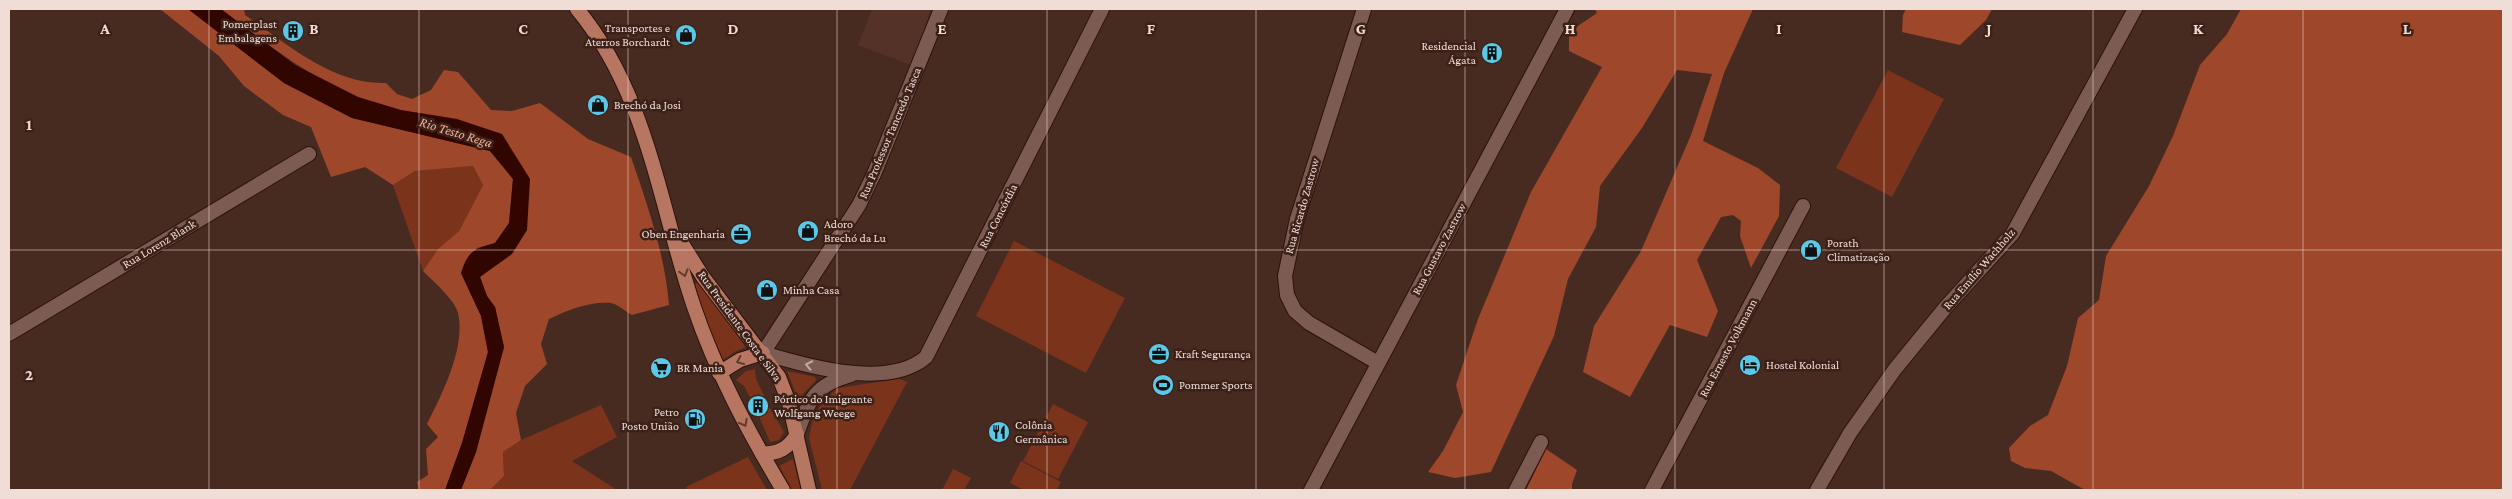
<svg xmlns="http://www.w3.org/2000/svg" width="2512" height="499" font-family="'Crimson Pro',serif">
	<style>
		.built { fill: #553227 }
		.green { fill: #7b331b }
		.forest { fill: #9e472a }
		.water { fill: #320600 }
		.lines { fill: none; stroke-linecap: round; stroke-linejoin: round }
		.minor-casing { stroke: #2c120a; stroke-width: 16 }
		.primary-casing { stroke: #2c120a; stroke-width: 16 }
		.minor { stroke: #7c5c52; stroke-width: 14 }
		.primary { stroke: #b77662; stroke-width: 14 }
		.oneway { stroke: #613b2e }
		.oneway2 { stroke: #c2a9a2 }
		.grid { fill: none; stroke: #f0ddd7; stroke-width: 1; stroke-opacity: 0.55 }
		.labels { text-anchor: middle; dominant-baseline: central; stroke-width: 5; stroke-linejoin: round; paint-order: stroke }
		.poi-label { font-size: 12px; fill: #f0ddd7; stroke: #3c2118; text-anchor: start }
		.street-label { font-size: 12px; fill: #f0ddd7; stroke: #3c2118 }
		.water-label { font-size: 14px; font-style: italic; fill: #f6ad96; stroke: #3c2118 }
		.grid-label { font-size: 16px; text-anchor: middle; font-weight: bold; fill: #f0ddd7; stroke: #3c2118; stroke-width: 5; stroke-linejoin: round; paint-order: stroke }
	</style>
	<rect width="100%" height="100%" fill="#472b21"/>
	<path class="built" d="M872 9H931L911 65 858 45Z"/>
	<g class="green">
		<path d="M1888 70 1944 99 1892 197 1836 168Z"/>
		<path d="M473 166 483 185 459 231 438 249 423 271 393 185 415 171Z"/>
		<path d="M1014 241 1125 298 1086 373 976 316Z"/>
		<path d="M699 282 746 347 736 351 721 361 693 285Z"/>
		<path d="M755 369 756 379 764 396 752 401 744 386 736 380 746 371Z"/>
		<path d="M787 371 815 377 816 380 803 394 799 402Z"/>
		<path d="M899 379 907 382 850 490H822L809 438 813 418 820 406 837 388Z"/>
		<path d="M1053 404 1088 422 1058 479 1023 461Z"/>
		<path d="M601 405 617 437 572 461 617 490H490L504 476 503 452 521 440Z"/>
		<path d="M770 408 784 432 779 440 770 442 758 414Z"/>
		<path d="M748 457 767 490H688L686 487Z"/>
		<path d="M793 459 801 490H792L779 466Z"/>
		<path d="M1021 461 1061 482 1057 490H1024L1010 483Z"/>
		<path d="M953 469 971 478 964 490H942Z"/>
	</g>
	<g class="forest">
		<path d="M160 9H188L284 83 352 118 490 151 513 179 509 223 495 243 477 248 461 273 481 316 488 352 462 443 445 490H419L417 482 428 475 426 449 438 437 427 424C442 394 466 347 458 313 455 300 433 281 423 271L438 249 459 231 483 185 473 166 415 171 393 185 365 167 331 177 311 127 283 115 244 86 219 56Z"/>
		<path d="M221 9H244L245 15C287 44 333 85 386 83L397 94 412 99 431 90 444 70 458 72 491 110 512 111 540 103 588 139 631 157C647 204 665 254 669 305L632 315C626 312 618 304 611 303 590 301 568 310 549 319L541 344 547 364 525 386 516 413 521 440 503 452 504 476 490 490H461L476 452 504 347 495 307 487 296 480 277 527 230 502 134C454 123 403 116 358 97 307 76 264 42 221 9Z"/>
		<path d="M1595 9H1753L1724 73 1703 141 1758 168 1780 185 1779 216 1751 268 1740 236 1741 221 1733 215 1721 217 1697 260 1718 311 1707 337 1670 325 1630 397 1583 372 1594 326 1641 251 1691 135 1712 74 1677 70 1642 128 1600 186 1596 227 1568 279 1554 336 1491 472 1455 478 1428 472 1443 451 1463 412 1456 385 1478 319 1531 192 1602 67 1569 51V32L1597 13Z"/>
		<path d="M1906 9H1992L1986 20 1960 45 1902 32 1903 15Z"/>
		<path d="M2241 9H2503V490H2085L2051 471 2025 468 2011 461 2009 448 2030 426 2048 415 2067 366 2078 318 2099 300 2106 256 2149 186 2173 136 2200 65 2227 34Z"/>
		<path d="M1546 449 1577 470 1572 484V490H1526Z"/>
	</g>
	<path class="water" d="M188 9H221L295 65 358 97 401 110 457 119 502 134 530 179 527 230 512 254 480 277 487 296 495 307 504 347 476 452 461 490H445L462 443 488 352 481 316 461 273C468 251 474 249 495 243L509 223 513 179 490 151 352 118 284 83Z"/>
	<g class="lines">
		<g class="minor-casing">
			<g id="minor">
				<path d="M941 9 874 174 859 205 763 353C806 366 888 390 926 357L1102 9"/>
				<path d="M1364 9 1297 219 1285 276 1287 295 1295 311 1309 323 1378 363"/>
				<path d="M9 334 309 154"/>
				<path d="M797 434C809 400 814 385 851 375"/>
				<path d="M1311 490 1567 9"/>
				<path d="M1516 490 1541 442"/>
				<path d="M1652 490 1803 206"/>
				<path d="M1817 490 1850 433 1895 369 1945 308 2013 233 2135 9"/>
			</g>
		</g>
		<g class="primary-casing">
			<g id="primary">
				<path d="M577 9C648 94 659 205 694 307 716 372 748 431 783 490"/>
				<path d="M681 242 703 277 779 377 789 403 809 490"/>
				<path d="M719 373 740 360 763 353"/>
				<path d="M762 454C779 453 788 449 797 434"/>
			</g>
		</g>
		<use href="#minor" class="minor"/>
		<use href="#primary" class="primary"/>
	</g>
	<defs><path id="oneway-chevron" d="M-2-3.5L2.5 0L-2 3.5" fill="none" stroke-width="1.6" stroke-linecap="round" stroke-linejoin="round" transform="scale(1.25)"/></defs>
	<g class="oneway">
		<use href="#oneway-chevron" transform="translate(684 273) rotate(74)"/>
		<use href="#oneway-chevron" transform="translate(740 361) rotate(155)"/>
		<use href="#oneway-chevron" transform="translate(744 423) rotate(62)"/>
	</g>
	<use class="oneway2" href="#oneway-chevron" transform="translate(809 365) rotate(-168)"/>
	<path class="grid" d="M209 9V490M419 9V490M628 9V490M837 9V490M1047 9V490M1256 9V490M1465 9V490M1675 9V490M1884 9V490M2093 9V490M2303 9V490M9 250H2503"/>
	<defs>
		<g id="building-disc" transform="scale(1.125)"><circle r="9.5" fill="#5ac8e6" stroke="#3c2118"/><path d="M-4-6H4V6H1V3H-1V6H-4ZM-2.5-4.3h1.7v1.8h-1.7ZM.8-4.3h1.7v1.8H.8ZM-2.5-1h1.7V.8h-1.7ZM.8-1h1.7V.8H.8Z" fill="#111"/></g>
		<g id="shop-disc" transform="scale(1.125)"><circle r="9.5" fill="#5ac8e6" stroke="#3c2118"/><path d="M-5-2.5h2.3a2.7 3.5 0 0 1 5.4 0H5L5.5 6h-11ZM-1.5-2.5h3a1.5 2.3 0 0 0-3 0Z" fill="#111"/></g>
		<g id="office-disc" transform="scale(1.125)"><circle r="9.5" fill="#5ac8e6" stroke="#3c2118"/><path d="M-6-3h4V-5.5h4V-3h4V5H-6ZM-1-4.5V-3h2v-1.5ZM-6 0V1H6V0Z" fill="#111"/></g>
		<g id="hotel-disc" transform="scale(1.125)"><circle r="9.5" fill="#5ac8e6" stroke="#3c2118"/><path d="M-6-4.5h1.5V1H6V5H4.5V3h-9V5H-6ZM-4 0a1.8 1.8 0 1 1 3.6 0ZM.5 0V-2.5h3Q6-2.5 6 0Z" fill="#111"/></g>
		<g id="supermarket-disc" transform="scale(1.125)"><circle r="9.5" fill="#5ac8e6" stroke="#3c2118"/><path d="M-6-5.5h2.5l.6 2H6L4.5 2H-2.5L-4.4-4H-6ZM-1.5 3.2a1.3 1.3 0 1 0 .1 0ZM3 3.2a1.3 1.3 0 1 0 .1 0Z" fill="#111"/></g>
		<g id="stadium-disc" transform="scale(1.125)"><circle r="9.5" fill="#5ac8e6" stroke="#3c2118"/><path d="M0-5a6.5 5 0 1 0 0 10a6.5 5 0 1 0 0-10ZM-3.5-1.8h7v3.6h-7Z" fill="#111"/></g>
		<g id="fuel-disc" transform="scale(1.125)"><circle r="9.5" fill="#5ac8e6" stroke="#3c2118"/><path d="M-5.5-6h7V0h2V4h1.3V-2.5L3-4.5l.8-.8L6-3V5H2.5V1h-1V6h-7ZM-4.2-4.7v3.2H.2V-4.7Z" fill="#111"/></g>
		<g id="restaurant-disc" transform="scale(1.125)"><circle r="9.5" fill="#5ac8e6" stroke="#3c2118"/><path d="M-5-6h1v4h1v-4h1v4h1v-4h1v5L-1.5 .5V6h-2V.5L-5-1ZM5-6V6H3V1.5H1.5Q1.5-4 5-6Z" fill="#111"/></g>
	</defs>
	<g fill-rule="evenodd">
		<use href="#building-disc" x="293" y="31"/>
		<use href="#shop-disc" x="686" y="35"/>
		<use href="#building-disc" x="1492" y="53"/>
		<use href="#shop-disc" x="598" y="105"/>
		<use href="#shop-disc" x="808" y="231"/>
		<use href="#office-disc" x="741" y="234"/>
		<use href="#shop-disc" x="1811" y="250"/>
		<use href="#shop-disc" x="767" y="290"/>
		<use href="#office-disc" x="1159" y="354"/>
		<use href="#hotel-disc" x="1750" y="365"/>
		<use href="#supermarket-disc" x="661" y="368"/>
		<use href="#stadium-disc" x="1163" y="385"/>
		<use href="#building-disc" x="758" y="406"/>
		<use href="#fuel-disc" x="695" y="419"/>
		<use href="#restaurant-disc" x="999" y="432"/>
	</g>
	<g class="labels">
		<g class="poi-label">
			<text x="277" y="24" text-anchor="end">Pomerplast<tspan x="277" dy="14">Embalagens</tspan></text>
			<text x="670" y="28" text-anchor="end">Transportes e<tspan x="670" dy="14">Aterros Borchardt</tspan></text>
			<text x="1476" y="46" text-anchor="end">Residencial<tspan x="1476" dy="14">Ágata</tspan></text>
			<text x="614" y="105">Brechó da Josi</text>
			<text x="824" y="224">Adoro<tspan x="824" dy="14">Brechó da Lu</tspan></text>
			<text x="725" y="234" text-anchor="end">Oben Engenharia</text>
			<text x="1827" y="243">Porath<tspan x="1827" dy="14">Climatização</tspan></text>
			<text x="783" y="290">Minha Casa</text>
			<text x="1175" y="354">Kraft Segurança</text>
			<text x="1766" y="365">Hostel Kolonial</text>
			<text x="677" y="368">BR Mania</text>
			<text x="1179" y="385">Pommer Sports</text>
			<text x="774" y="399">Pórtico do Imigrante<tspan x="774" dy="14">Wolfgang Weege</tspan></text>
			<text x="679" y="412" text-anchor="end">Petro<tspan x="679" dy="14">Posto União</tspan></text>
			<text x="1015" y="425">Colônia<tspan x="1015" dy="14">Germânica</tspan></text>
		</g>
		<g class="street-label">
			<text transform="translate(890 133) rotate(-67)">Rua Professor Tancredo Tasca</text>
			<text transform="translate(1302 206) rotate(-74)">Rua Ricardo Zastrow</text>
			<text transform="translate(998 216) rotate(-63)">Rua Concórdia</text>
			<text transform="translate(159 244) rotate(-31)">Rua Lorenz Blank</text>
			<text transform="translate(1439 249) rotate(-62)">Rua Gustavo Zastrow</text>
			<text transform="translate(1979 269) rotate(-49)">Rua Emílio Wachholz</text>
			<text transform="translate(740 326) rotate(54)">Rua Presidente Costa e Silva</text>
			<text transform="translate(1728 348) rotate(-62)">Rua Ernesto Volkmann</text>
		</g>
		<g class="water-label">
			<text transform="translate(456 132) rotate(17)">Rio Testo Rega</text>
		</g>
	</g>
	<g class="grid-label">
		<text x="105" y="34">A</text>
		<text x="314" y="34">B</text>
		<text x="523" y="34">C</text>
		<text x="733" y="34">D</text>
		<text x="942" y="34">E</text>
		<text x="1151" y="34">F</text>
		<text x="1361" y="34">G</text>
		<text x="1570" y="34">H</text>
		<text x="1779" y="34">I</text>
		<text x="1989" y="34">J</text>
		<text x="2198" y="34">K</text>
		<text x="2407" y="34">L</text>
		<text x="29" y="130">1</text>
		<text x="29" y="380">2</text>
	</g>
	<rect width="2512" height="499" fill="none" stroke="#f0ddd7" stroke-width="20"/>
</svg>
